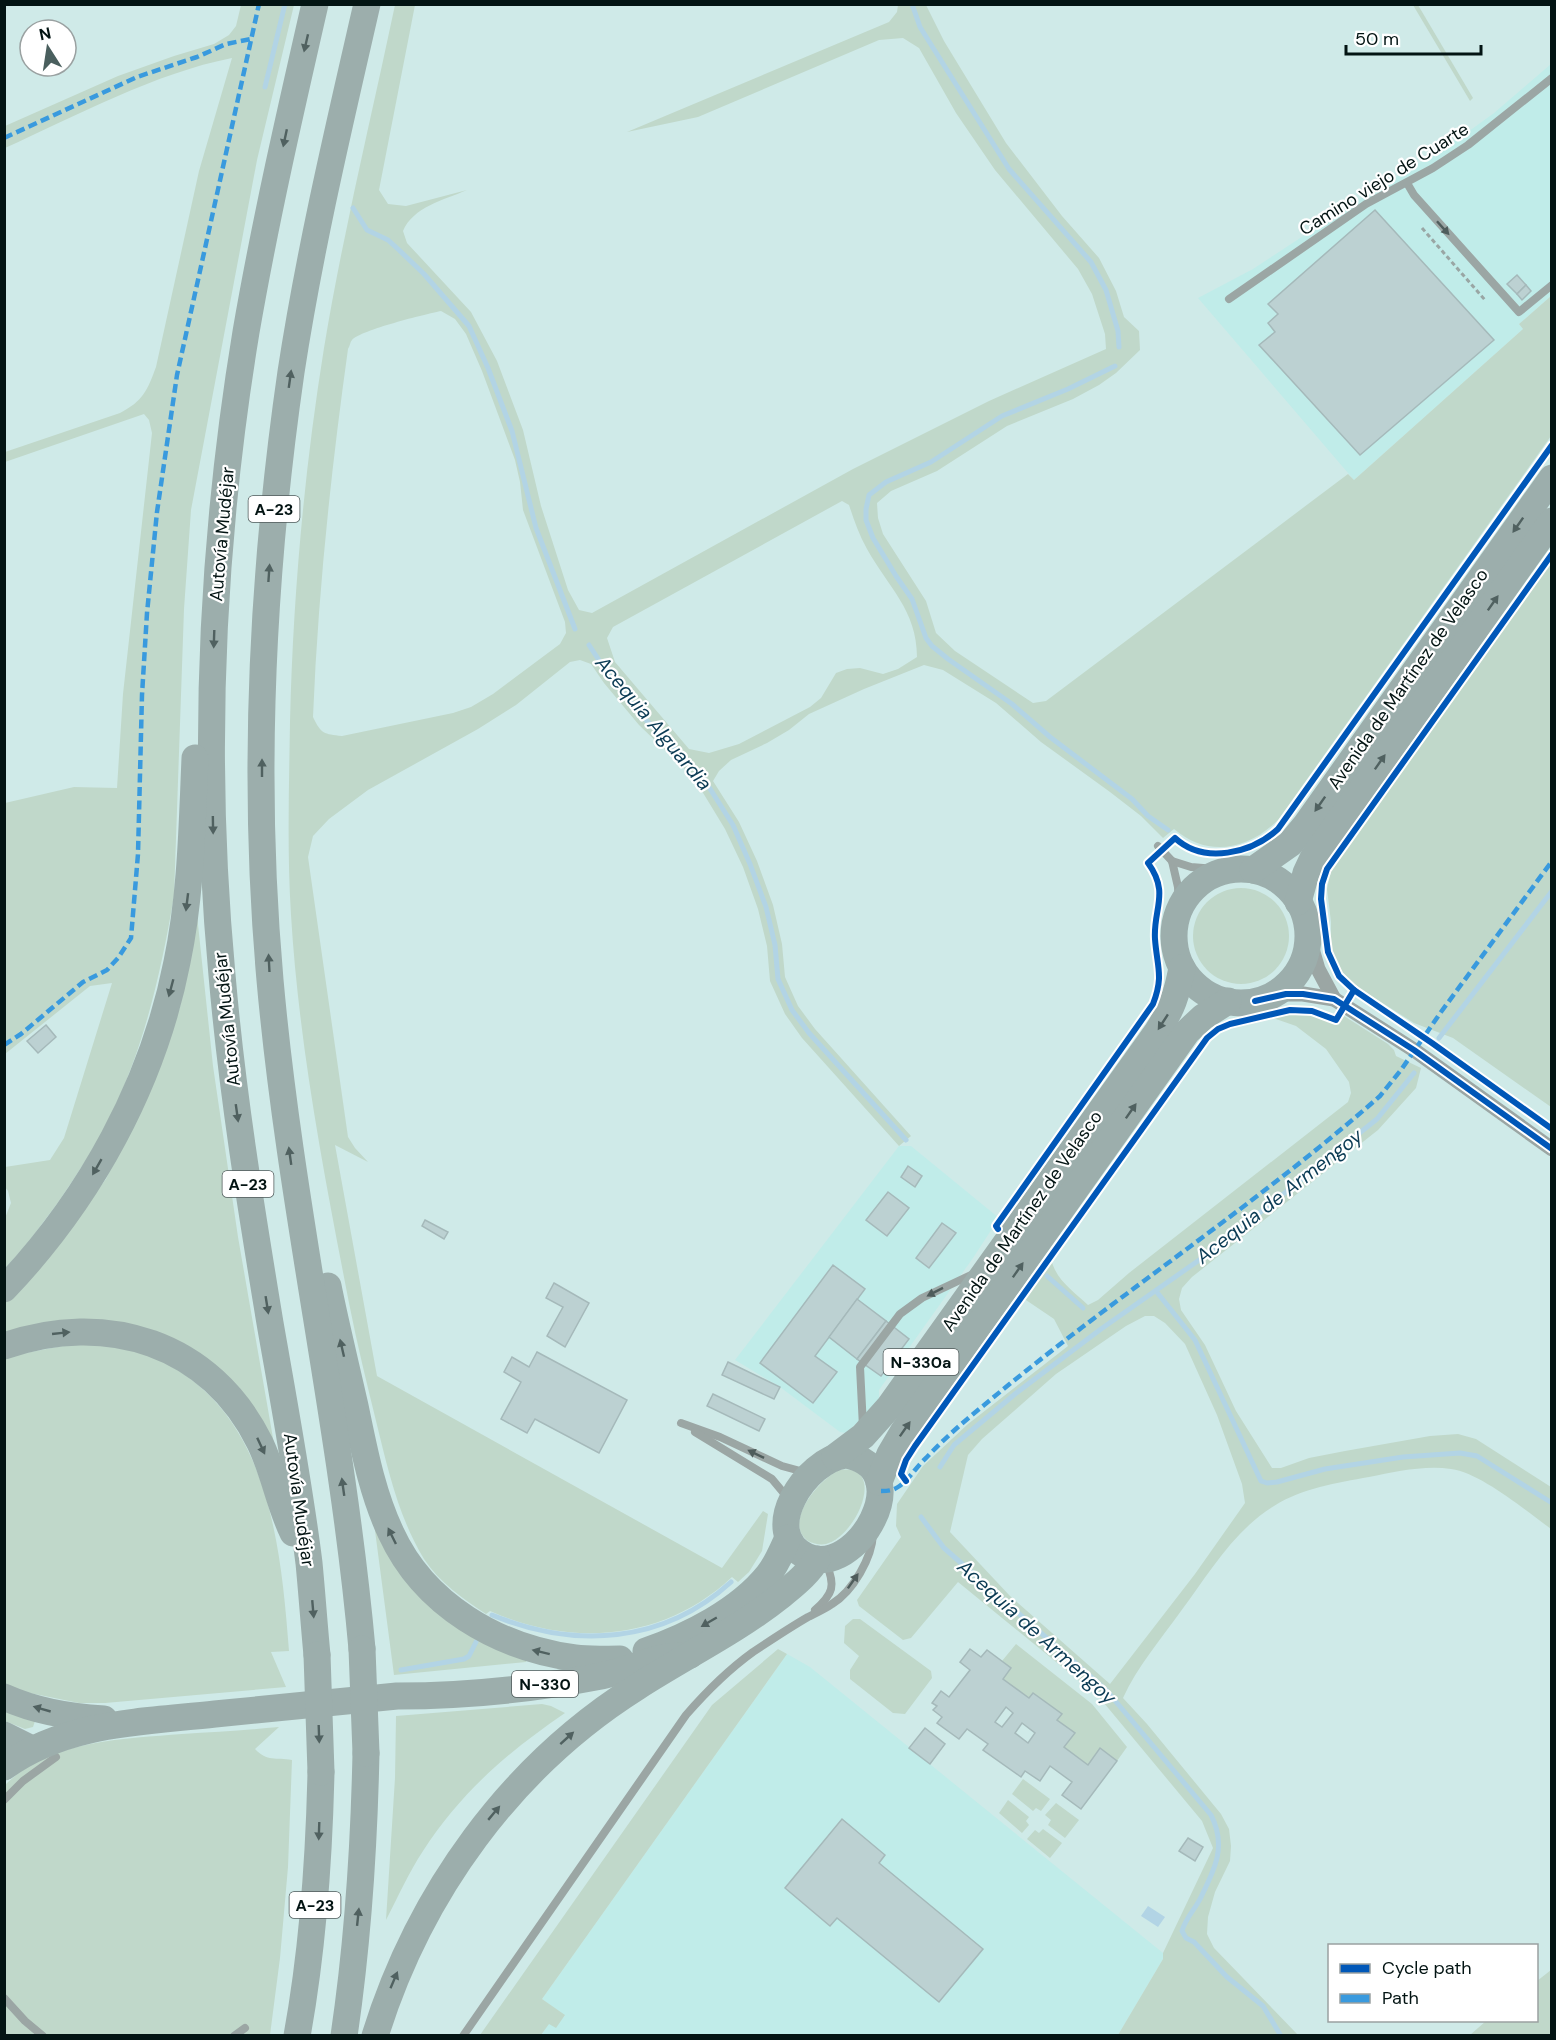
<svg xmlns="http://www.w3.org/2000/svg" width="1556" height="2040" font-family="'DM Sans',sans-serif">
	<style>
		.built { fill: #c0ece9 }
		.green { fill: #c0d8ca; fill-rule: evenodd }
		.water { fill: #b2d4e5 }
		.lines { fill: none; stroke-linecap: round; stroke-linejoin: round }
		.stream { stroke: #b2d4e5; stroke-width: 5 }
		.building { fill: #bcd1d2; stroke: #a5b9ba; stroke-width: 1.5; fill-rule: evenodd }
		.path { stroke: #99a6a4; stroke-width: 3; stroke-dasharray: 4.5 3; stroke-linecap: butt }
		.lane { stroke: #9ba6a4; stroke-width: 8 }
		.street { stroke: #9ba6a4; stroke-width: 15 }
		.highway { stroke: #9caeac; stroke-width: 27 }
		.highway-bridge { stroke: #9caeac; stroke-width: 27 }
		.quiet { stroke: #399ade; stroke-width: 4.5; stroke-dasharray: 9 4.5; stroke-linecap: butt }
		.cycleway-casing { stroke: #fff; stroke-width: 10 }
		.cycleway { stroke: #0057b8; stroke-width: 6 }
		.oneway { fill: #506160 }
		.oneway2 { fill: #4f5d5c }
		.labels { text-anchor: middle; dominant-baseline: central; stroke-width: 4.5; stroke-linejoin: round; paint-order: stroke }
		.shield { fill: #fff; stroke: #4f5a5a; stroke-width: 1.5 }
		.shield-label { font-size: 16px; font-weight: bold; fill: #031413 }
		.street-label { font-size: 18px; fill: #031413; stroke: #fff }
		.water-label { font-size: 20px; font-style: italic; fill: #0b3b54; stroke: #fff }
	</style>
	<rect width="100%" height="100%" fill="#cfeae8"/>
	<g class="built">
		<path d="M1551 64V296L1519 324 1523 329 1354 480 1198 298 1253 269 1355 202 1454 142 1494 113Z"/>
		<path d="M899 1146H911L999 1218 973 1258 879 1390V1402L846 1433 840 1432 780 1387 735 1360Z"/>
		<path d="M787 1654 810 1667 1163 1953V1959L1118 2035 541 2036 549 2023 565 2016 542 1999Z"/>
	</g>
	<g class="green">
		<path d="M241 5H294L257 160 191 510 184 609 174 896C161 972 144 1049 109 1119 95 1148 77 1174 59 1201 42 1224 25 1248 5 1268V1218L11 1203 8 1191 5 1187V1167L50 1160 64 1138 112 983 90 986 5 1054V803L74 787 117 788 123 694 152 433 149 420 144 414 5 462V452L120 413C143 401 147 391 156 367L199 171 232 58C155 73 76 116 5 148V126L118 76 174 56 214 44 229 35 236 26Z"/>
		<path d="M395 5H415L379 190 388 204 406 206 467 190C444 200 413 207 403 231L407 243 471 312 497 361 523 430 541 506 568 590 579 610 592 613 853 469 989 401 1106 349 1105 334 1092 294 1078 269 995 170 956 113 919 48 903 38 879 40 698 117 627 132 889 22 897 12 898 5H926L944 41 1006 143 1062 216 1099 258 1116 291 1124 317 1139 331 1140 350 1116 373 1099 385 1073 399 1007 426 937 471 891 491 877 503 878 518 883 534 926 601 936 633 955 651 1033 703 1046 701 1348 474 1354 480 1523 329 1519 324 1551 296V436L1278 820C1248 850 1208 858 1174 829L1163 838 1141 816 1110 792 1041 742 996 703 943 670 924 665 864 689 809 714 789 730 767 743 731 760 719 771 713 781 739 822 757 861 773 905 782 944 785 977 798 1006 815 1029 911 1136 899 1146 802 1038 785 1014 770 981 767 946 758 909 743 867 725 829 694 778 639 725 604 683 591 664 580 660 570 662 516 705 478 729 368 790 329 819 313 836 308 857 348 1137 355 1148 368 1162 335 1145 377 1376 722 1568 763 1511 768 1514 762 1551 749 1572 738 1582 732 1577C665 1640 573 1648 490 1611L486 1614C463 1599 439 1582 424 1559 399 1518 388 1470 377 1425 367 1384 357 1344 349 1303 324 1174 299 1046 291 915 287 851 289 787 290 722 293 597 304 472 324 348 343 233 371 119 395 5ZM441 311 455 319 466 334 482 371 515 460 520 482 523 510 565 622 566 633 560 644 493 694 471 707 453 713 342 736C324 734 321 734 313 717 318 593 331 471 348 349 350 346 350 342 352 340 361 330 426 314 441 311ZM842 501 849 505C854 520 859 535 867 549 888 587 917 610 917 657L898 669 883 674 860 668 847 669 836 673 821 698 810 707 739 744 709 753 689 749 615 662 607 638 613 627Z"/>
		<path d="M1413 5H1418L1473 98 1470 101Z"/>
		<path d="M1551 560V1107L1453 1038 1414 1023 1354 985 1341 970 1331 949V922L1327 889 1331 871Z"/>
		<circle cx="1241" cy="936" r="48"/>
		<path d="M197 915 213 1066 238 1237 274 1444 193 1352 5 1335V1302L65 1234 106 1179 153 1079 180 1007Z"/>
		<path d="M1300 1013 1323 1017 1338 1024 1344 1016 1388 1044 1394 1050 1396 1056 1421 1068 1416 1088 1378 1130 1192 1277 1182 1288 1179 1299 1181 1310 1205 1345 1236 1411 1272 1468H1281L1309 1458 1345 1451 1430 1436 1458 1434 1476 1439 1551 1487V1529C1525 1510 1481 1473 1451 1469 1424 1465 1395 1472 1369 1477 1337 1483 1302 1488 1274 1506 1234 1530 1208 1575 1181 1611 1161 1639 1137 1667 1123 1698L1147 1724 1221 1814 1229 1829 1231 1846 1230 1861 1215 1892 1208 1917 1207 1934 1214 1948 1298 2035H1118L1163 1959V1953L1213 1848 1202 1821 1099 1697 958 1582 911 1638 903 1640 859 1606 857 1600 901 1537 896 1526 897 1504 923 1466 968 1424 1068 1346 1054 1319 1023 1298 1051 1259C1056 1280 1073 1291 1088 1305L1098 1300 1129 1273 1348 1102 1351 1093 1349 1082 1326 1049 1296 1026 1273 1018ZM1145 1316H1154L1165 1323 1185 1344 1217 1415 1242 1484 1245 1503 1195 1574 1110 1684 1010 1596 950 1532 968 1455 982 1439 1056 1374 1126 1326Z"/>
		<path d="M83 1342C100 1345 120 1346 137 1351 266 1395 280 1534 289 1651L271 1652 286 1687 105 1703H79L5 1688V1357Z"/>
		<path d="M839 1470C888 1463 857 1536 826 1544 820 1545 814 1544 808 1541 782 1522 820 1479 839 1470Z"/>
		<path d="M374 1523 394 1559 528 1655 526 1662 394 1675Z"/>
		<path d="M853 1619H860L931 1671 932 1678 905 1714 893 1713 850 1679V1670L859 1656 844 1643 845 1626Z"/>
		<path d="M1016 1644 1092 1704 1127 1747 1117 1761 1100 1748 1088 1765 1064 1747 1074 1733 1057 1720 1061 1714 1033 1693 1029 1698 1003 1679 1011 1668 1002 1661Z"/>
		<path d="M778 1649 787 1654 542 1999 565 2015 556 2028 549 2024 541 2035H480L712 1705Z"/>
		<path d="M542 1704 551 1706 565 1713C507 1753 462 1791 423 1851 409 1872 398 1897 386 1920L395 1778 396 1716Z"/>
		<path d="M4 1708 36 1718 33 1727 25 1729 5 1721Z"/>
		<path d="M279 1727 255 1749C267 1762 276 1757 292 1760L288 1867 280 1958 270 2035 5 2036V1785C49 1740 123 1739 182 1734 215 1732 247 1730 279 1727Z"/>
		<path d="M1023 1779 1050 1799 1041 1811 1036 1808 1033 1811 1012 1794Z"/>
		<path d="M1008 1800 1029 1817 1026 1821 1029 1825 1022 1833 999 1813Z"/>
		<path d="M1056 1803 1079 1820 1065 1838 1048 1825 1051 1820 1045 1815Z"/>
		<path d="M1043 1829 1062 1843 1050 1858 1027 1839 1035 1830 1039 1833Z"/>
		<path d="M1551 1970V2035H1470L1486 2021 1536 2020 1537 1981Z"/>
	</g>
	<path class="water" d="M1148 1906 1165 1917 1158 1927 1141 1916Z"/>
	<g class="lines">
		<g class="stream">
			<path d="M912 4 920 27 1009 169 1091 262 1106 290 1118 331 1119 347"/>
			<path d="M265 87 285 4"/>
			<path d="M353 208 367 230 388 240 399 250 424 274 469 326 488 368 512 431 536 528 575 629"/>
			<path d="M1115 366 1068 389 1002 416 931 462 886 482 869 495 866 509V520L873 538 896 576 912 599 926 638 932 646 948 659 1012 704 1050 737 1132 799 1148 816 1168 830"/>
			<path d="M589 645 610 677 645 719 700 773 733 825 750 864 766 907 775 945 778 979 792 1010 809 1033 906 1140"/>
			<path d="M1439 1038 1552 891"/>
			<path d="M1047 1276 1083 1308"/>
			<path d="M1156 1291 1195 1340 1261 1481 1267 1483 1277 1482 1325 1469 1403 1457 1460 1453 1477 1456 1552 1503"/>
			<path d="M940 1467 954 1445 1015 1394 1101 1329 1212 1251 1377 1119 1414 1073"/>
			<path d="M921 1517 944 1548 1107 1691 1211 1815C1227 1846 1215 1869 1200 1899 1195 1909 1185 1919 1182 1931L1186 1938 1194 1942 1227 1977 1263 2006 1281 2036"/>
			<path d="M492 1615C575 1649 663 1644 731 1582"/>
			<path d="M401 1670 464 1659 469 1656 476 1642"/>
		</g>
	</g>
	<g class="building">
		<path d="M1375 210 1494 340 1360 455 1259 345 1275 332 1268 323 1278 314 1268 304Z"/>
		<path d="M1517 275 1526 285 1517 294 1507 284Z"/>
		<path d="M1526 285 1531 291 1522 300 1517 294Z"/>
		<path d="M46 1025 56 1037 38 1053 27 1041Z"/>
		<path d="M908 1166 922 1176 915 1187 901 1177Z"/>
		<path d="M888 1192 909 1208 887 1236 866 1220Z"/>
		<path d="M425 1220 448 1232 444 1239 422 1226Z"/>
		<path d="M942 1223 956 1233 929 1268 916 1258Z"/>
		<path d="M833 1265 865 1289 815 1356 837 1372 813 1403 760 1363Z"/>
		<path d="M554 1283 589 1303 565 1347 547 1336 563 1307 546 1298Z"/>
		<path d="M857 1299 886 1321 857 1359 829 1337Z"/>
		<path d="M886 1321 909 1339 881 1376 857 1359Z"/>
		<path d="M537 1352 627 1400 599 1453 535 1419 527 1433 501 1419 521 1382 504 1372 512 1357 529 1367Z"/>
		<path d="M728 1362 780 1387 774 1399 722 1375Z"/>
		<path d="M713 1394 765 1419 759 1431 707 1406Z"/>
		<path d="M970 1649 981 1657 987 1650 1011 1668 1003 1679 1029 1698 1033 1693 1062 1714 1057 1720 1075 1733 1064 1747 1088 1765 1100 1748 1117 1761 1081 1809 1062 1795 1072 1782 1050 1766 1040 1781 1025 1771 1021 1777 983 1750 988 1744 967 1729 959 1739 937 1723 942 1717 933 1710 937 1706 932 1703 941 1691 949 1697 970 1670 960 1662ZM1006 1707 1013 1713 1002 1727 995 1722ZM1022 1723 1035 1733 1028 1743 1015 1733Z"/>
		<path d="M925 1728 945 1744 930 1764 909 1748Z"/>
		<path d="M842 1819 885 1855 879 1863 983 1949 939 2002 837 1918 830 1926 785 1888Z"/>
		<path d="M1188 1838 1203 1847 1195 1861 1179 1851Z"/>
	</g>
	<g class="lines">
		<path class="path" d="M1422 228 1485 300"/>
		<g class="lane">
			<path d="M1407 183 1414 195 1519 312 1552 285"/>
			<path d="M1229 299 1366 204 1433 168 1468 145 1552 78"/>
			<path d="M1158 846 1172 861 1178 887 1179 911"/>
			<path d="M1172 861 1191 867 1227 870"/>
			<path d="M681 1423 720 1437 782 1466 804 1472"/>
			<path d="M863 1427 860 1367 900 1314 922 1298 973 1274"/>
			<path d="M695 1432 772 1479 787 1497"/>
			<path d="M815 1610C833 1594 836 1586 826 1563"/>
			<path d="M4 1800 23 1781 56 1757"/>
			<path d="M4 1998 25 2021 43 2036"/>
			<path d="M234 2036 245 2028"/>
			<path d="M463 2036 686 1715C706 1692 728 1670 753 1652 771 1640 789 1628 808 1617 816 1613 825 1609 832 1604 853 1591 872 1558 873 1534"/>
		</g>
		<g class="street">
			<path d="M1308 935 1318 969 1334 999"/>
			<path d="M1255 1001 1286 994H1303L1334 999 1414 1050 1552 1149"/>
		</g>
		<g class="highway">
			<path d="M315 4C290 113 265 222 246 332 211 544 202 761 222 975 232 1092 251 1208 270 1323 284 1403 299 1483 309 1563 312 1594 314 1624 317 1655"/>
			<circle cx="1241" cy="936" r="67"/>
			<path d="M1253 870 1290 844 1305 826 1552 478"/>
			<path d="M1298 902 1306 873 1313 858 1552 521"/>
			<path d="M328 1286C336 1326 346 1366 355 1406 364 1449 372 1493 391 1533 424 1605 498 1648 575 1658 589 1660 605 1659 620 1659"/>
			<path d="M4 1289C90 1199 153 1084 177 962 191 895 192 827 195 758"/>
			<path d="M4 1346C106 1310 211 1343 260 1443 274 1472 279 1504 293 1533"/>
			<path d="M845 1455C922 1467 855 1581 806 1556 758 1532 806 1460 845 1455Z"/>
			<path d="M835 1457 863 1436 889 1407 1157 1032C1172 1009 1177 994 1182 968"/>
			<path d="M879 1482 890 1454 903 1432 1187 1032 1203 1017 1228 1001"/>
			<path d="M362 1649C342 1425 290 1205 270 980 252 778 262 573 291 372 310 248 339 126 367 4"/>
			<path d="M646 1651C689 1636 739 1611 768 1575 777 1564 782 1550 788 1538"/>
			<path d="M4 1697C35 1711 70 1717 104 1719"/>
			<path d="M4 1735 32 1749"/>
			<path d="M4 1767C66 1722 142 1722 215 1714 275 1708 336 1702 397 1696 465 1696 534 1689 601 1676 623 1671 642 1663 663 1658 672 1656 681 1656 690 1655"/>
			<path d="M297 2036C313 1948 319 1861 321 1772"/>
			<path d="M344 2036C358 1941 364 1848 366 1753"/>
			<path d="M375 2036C419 1894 510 1767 637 1687 685 1656 737 1631 782 1595 795 1584 808 1574 817 1559"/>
		</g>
		<g class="highway-bridge">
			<path d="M362 1649 366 1753"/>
			<path d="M317 1655 321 1772"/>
		</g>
		<g class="quiet">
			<path d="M4 138 137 77 197 57 226 44 251 39"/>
			<path d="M4 1045 21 1034 83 982 107 970 118 958 131 938 138 854 142 695 147 613 157 512 177 375 259 4"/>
			<path d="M881 1491C887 1491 892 1491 898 1487 909 1480 916 1467 926 1458 944 1439 963 1422 983 1406 1112 1298 1254 1207 1380 1096L1401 1070 1441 1012 1552 861"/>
		</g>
		<g class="cycleway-casing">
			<g id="cycleway">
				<path d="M1354 990 1432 1043 1552 1129"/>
				<path d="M1255 1001 1286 994H1303L1334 999 1414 1050 1552 1149"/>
				<path d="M998 1229 996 1226 1153 1004C1164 976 1157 967 1155 939 1153 909 1170 893 1148 863L1175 838C1204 865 1252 853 1278 829L1552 445"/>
				<path d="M906 1481 901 1474 906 1460 915 1446 1207 1038 1218 1029 1230 1024 1290 1010 1312 1011 1336 1020 1354 990 1339 976 1328 952 1321 899 1322 884 1327 869 1552 554"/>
			</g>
		</g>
		<use href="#cycleway" class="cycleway"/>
	</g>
	<defs><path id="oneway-solid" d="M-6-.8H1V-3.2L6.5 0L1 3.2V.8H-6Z" transform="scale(1.5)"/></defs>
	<g class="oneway">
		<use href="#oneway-solid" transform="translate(306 43) rotate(103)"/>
		<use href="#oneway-solid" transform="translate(285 138) rotate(102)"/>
		<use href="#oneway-solid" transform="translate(290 379) rotate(-82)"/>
		<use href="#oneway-solid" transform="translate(1518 525) rotate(125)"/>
		<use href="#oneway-solid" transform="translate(269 573) rotate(-86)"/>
		<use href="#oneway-solid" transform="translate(1493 603) rotate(-55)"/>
		<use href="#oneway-solid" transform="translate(214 639) rotate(92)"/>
		<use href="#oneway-solid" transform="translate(1380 762) rotate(-55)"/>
		<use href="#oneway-solid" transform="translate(262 768) rotate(-90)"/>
		<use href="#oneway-solid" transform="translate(1320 804) rotate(125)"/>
		<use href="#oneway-solid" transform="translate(213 825) rotate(89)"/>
		<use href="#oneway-solid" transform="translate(187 902) rotate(97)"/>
		<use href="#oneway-solid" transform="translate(269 963) rotate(-93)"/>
		<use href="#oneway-solid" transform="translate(171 988) rotate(105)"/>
		<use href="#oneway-solid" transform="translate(1163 1022) rotate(123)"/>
		<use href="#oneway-solid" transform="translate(1131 1111) rotate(-55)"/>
		<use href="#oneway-solid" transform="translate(237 1113) rotate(82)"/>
		<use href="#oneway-solid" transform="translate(290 1156) rotate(-98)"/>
		<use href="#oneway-solid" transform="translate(97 1167) rotate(120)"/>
		<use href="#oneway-solid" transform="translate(1018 1270) rotate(-55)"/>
		<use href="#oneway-solid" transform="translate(267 1305) rotate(81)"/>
		<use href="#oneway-solid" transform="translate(61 1333) rotate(-6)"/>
		<use href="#oneway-solid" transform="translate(342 1348) rotate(-103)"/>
		<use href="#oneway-solid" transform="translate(905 1429) rotate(-55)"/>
		<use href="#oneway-solid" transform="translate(261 1446) rotate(65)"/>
		<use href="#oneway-solid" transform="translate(343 1487) rotate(-98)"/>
		<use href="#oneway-solid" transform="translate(392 1536) rotate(-116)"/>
		<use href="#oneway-solid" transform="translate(313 1609) rotate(85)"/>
		<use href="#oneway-solid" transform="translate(709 1622) rotate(150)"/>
		<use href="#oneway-solid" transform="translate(541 1652) rotate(-166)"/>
		<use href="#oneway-solid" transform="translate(42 1709) rotate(-164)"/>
		<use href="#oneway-solid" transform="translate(319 1734) rotate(88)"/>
		<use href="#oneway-solid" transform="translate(567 1738) rotate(-42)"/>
		<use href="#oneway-solid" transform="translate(494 1813) rotate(-50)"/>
		<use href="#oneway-solid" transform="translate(319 1831) rotate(92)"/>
		<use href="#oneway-solid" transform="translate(358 1917) rotate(-84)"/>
		<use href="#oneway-solid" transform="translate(394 1980) rotate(-67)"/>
	</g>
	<g class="oneway2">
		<use href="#oneway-solid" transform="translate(1443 228) rotate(48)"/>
		<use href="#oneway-solid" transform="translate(935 1292) rotate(153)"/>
		<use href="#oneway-solid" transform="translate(756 1454) rotate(-154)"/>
		<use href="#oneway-solid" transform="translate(853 1581) rotate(-55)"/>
	</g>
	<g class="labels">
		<g class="shield">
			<rect x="248.5" y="496" width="51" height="26" rx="4.5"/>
			<rect x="222.5" y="1171" width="51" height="26" rx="4.5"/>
			<rect x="883.5" y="1349" width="75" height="26" rx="4.5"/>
			<rect x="512" y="1671" width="66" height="26" rx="4.5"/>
			<rect x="289.5" y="1892" width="51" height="26" rx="4.5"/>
		</g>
		<g class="shield-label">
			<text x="274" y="509">A-23</text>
			<text x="248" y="1184">A-23</text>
			<text x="921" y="1362">N-330a</text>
			<text x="545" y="1684">N-330</text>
			<text x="315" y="1905">A-23</text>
		</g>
		<g class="street-label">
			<text transform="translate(1384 179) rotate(-32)">Camino viejo de Cuarte</text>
			<text transform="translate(222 534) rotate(-85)">Autovía Mudéjar</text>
			<text transform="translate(1408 679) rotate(-55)">Avenida de Martínez de Velasco</text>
			<text transform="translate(227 1019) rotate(-96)">Autovía Mudéjar</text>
			<text transform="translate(1022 1221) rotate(-55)">Avenida de Martínez de Velasco</text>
			<text transform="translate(299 1500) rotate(82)">Autovía Mudéjar</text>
		</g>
		<g class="water-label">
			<text transform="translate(654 723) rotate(50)">Acequia Alguardia</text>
			<text transform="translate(1279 1196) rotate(-38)">Acequia de Armengoy</text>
			<text transform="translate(1037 1632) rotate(42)">Acequia de Armengoy</text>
		</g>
	</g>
	<rect width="1556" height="2040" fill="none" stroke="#031413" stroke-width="12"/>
	<rect x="1328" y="1944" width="210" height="78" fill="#ffffff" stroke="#9aa1a1" stroke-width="1.5"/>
	<rect x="1340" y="1964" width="30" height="9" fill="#0057b8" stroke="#9aa1a1" stroke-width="1.5"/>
	<text x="1382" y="1974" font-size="18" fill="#031413">Cycle path</text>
	<rect x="1340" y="1994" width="30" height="9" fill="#399ade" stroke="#9aa1a1" stroke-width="1.5"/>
	<text x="1382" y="2004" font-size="18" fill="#031413">Path</text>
	<g transform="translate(48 48) rotate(348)"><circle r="28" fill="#ffffff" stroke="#9aa1a1" stroke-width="1.5"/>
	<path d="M0-4.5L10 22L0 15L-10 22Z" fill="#4a5f5e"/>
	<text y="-9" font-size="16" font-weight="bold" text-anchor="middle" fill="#031413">N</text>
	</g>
	<path d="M1346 45v9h135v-9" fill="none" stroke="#031413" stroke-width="3"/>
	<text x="1355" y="45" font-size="18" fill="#031413" stroke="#ffffff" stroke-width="4.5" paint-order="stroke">50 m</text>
</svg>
